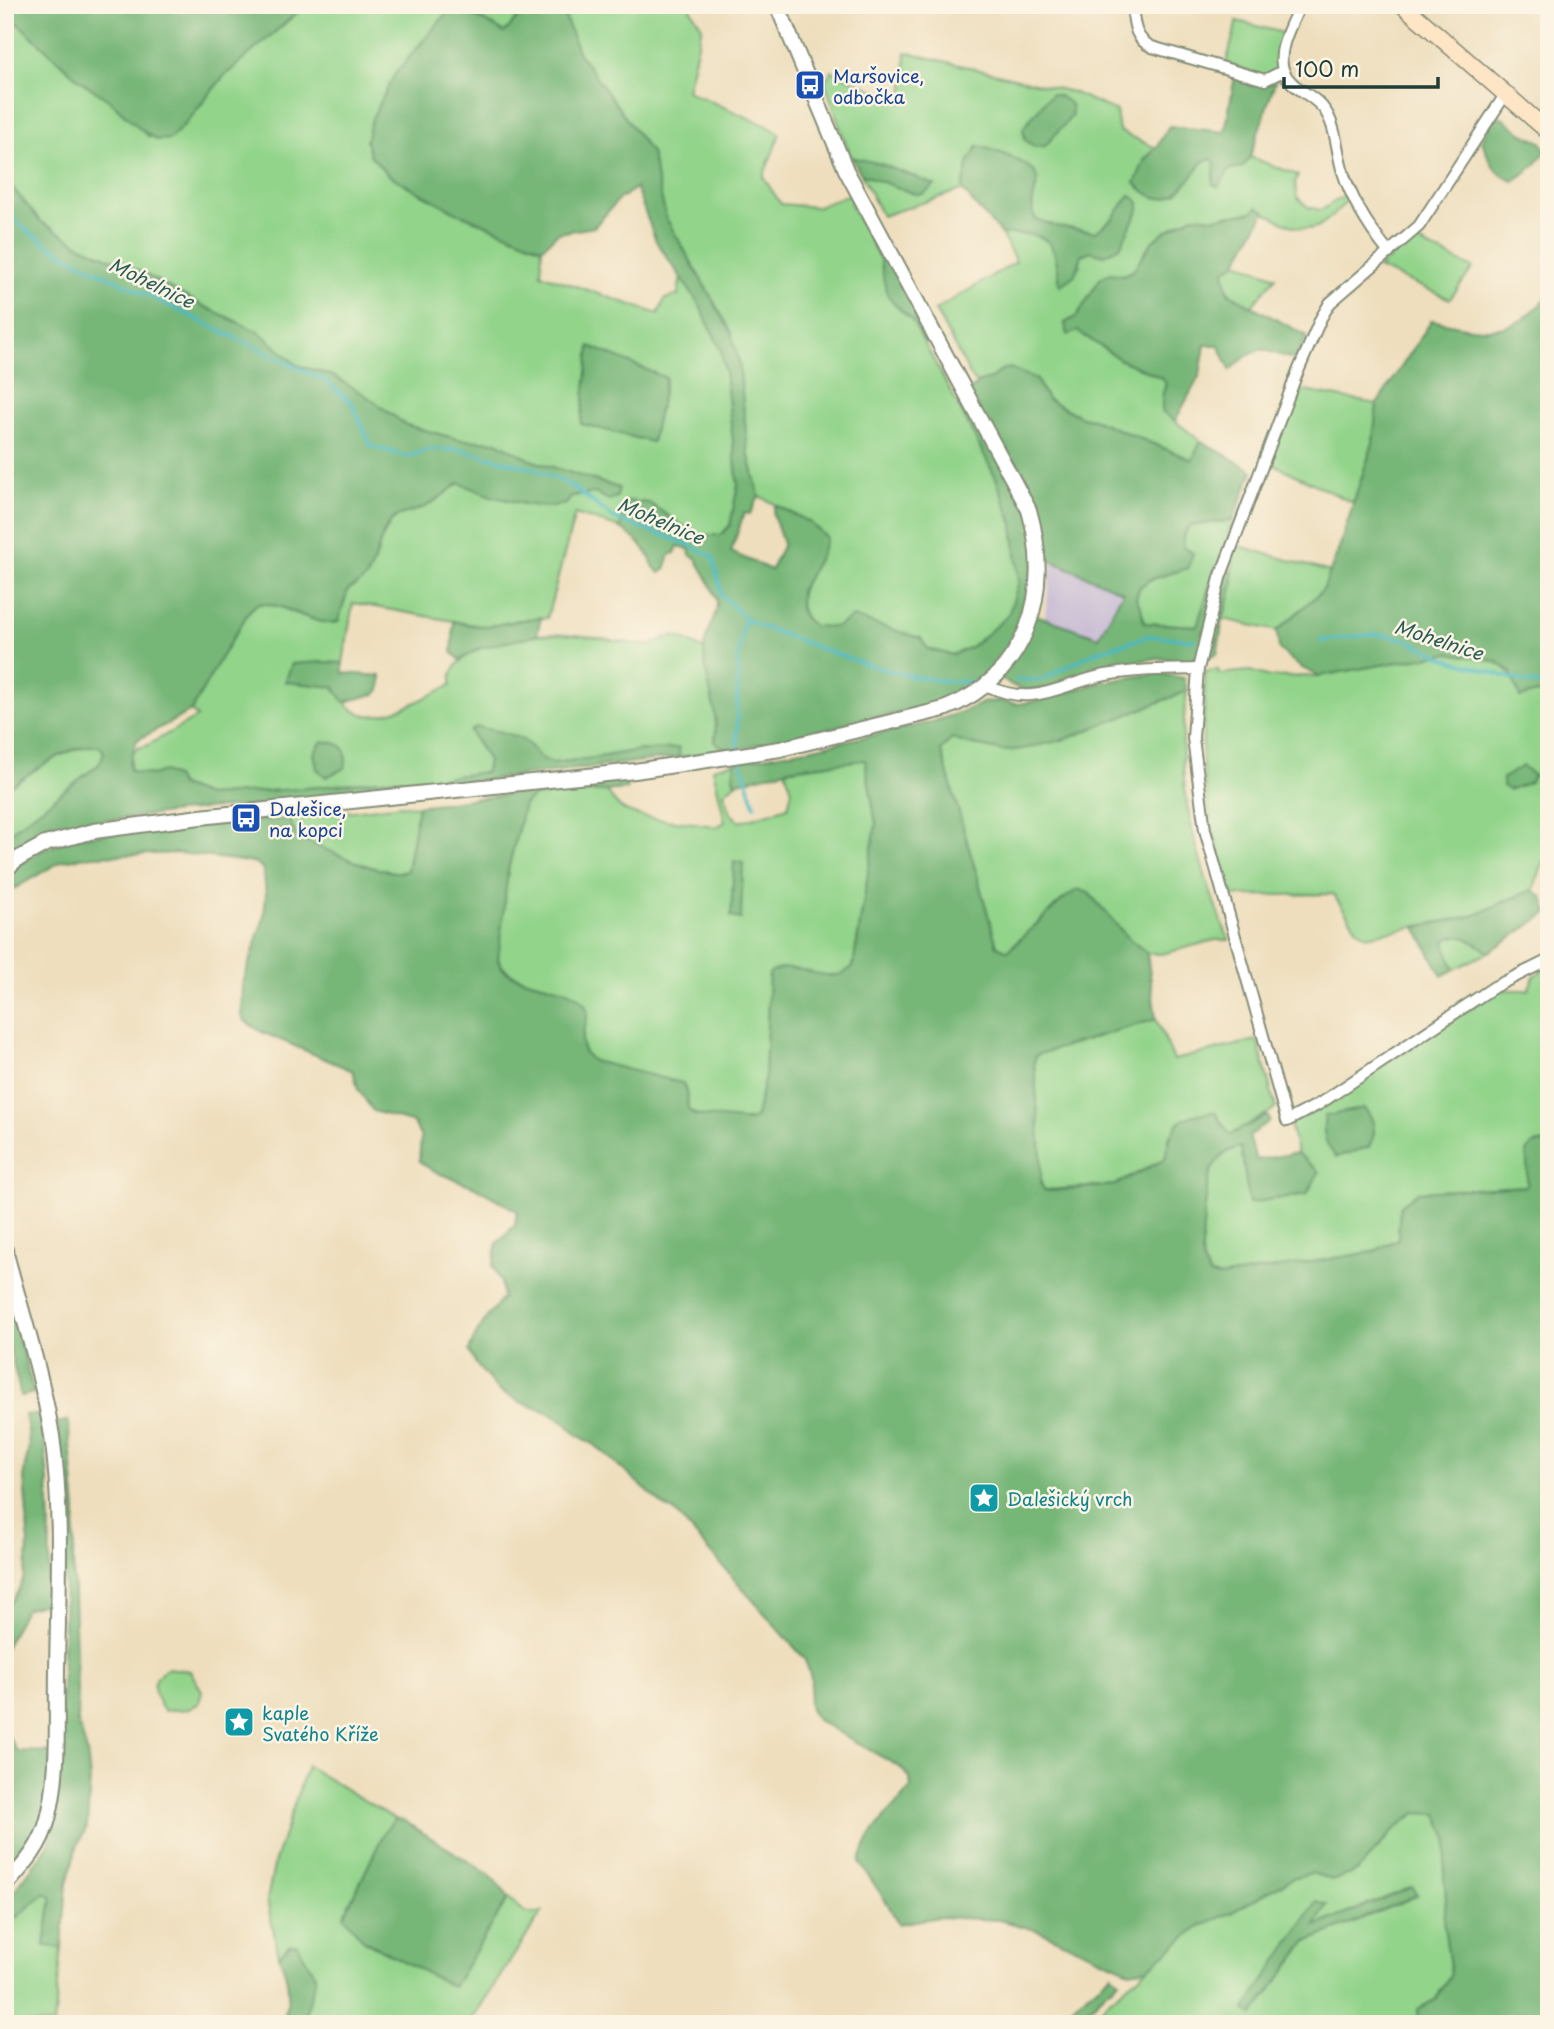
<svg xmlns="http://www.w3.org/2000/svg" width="1554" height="2029" font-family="'Playpen Sans',sans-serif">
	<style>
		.industrial { fill: #cbbfd5 }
		.green { fill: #93d48b; stroke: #598860; stroke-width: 2; fill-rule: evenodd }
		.forest { fill: #76b677; stroke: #4a7a56; stroke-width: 2; fill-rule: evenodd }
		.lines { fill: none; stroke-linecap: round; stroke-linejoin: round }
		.stream { stroke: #49b9c0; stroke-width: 3.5 }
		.minor-casing { stroke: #868e78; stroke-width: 14 }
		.tertiary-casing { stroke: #868e78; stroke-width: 18 }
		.secondary-casing { stroke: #868e78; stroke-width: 19 }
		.minor { stroke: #fff; stroke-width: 10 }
		.tertiary { stroke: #fff; stroke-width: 14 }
		.secondary { stroke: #fde5c5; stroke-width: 16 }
		.labels { text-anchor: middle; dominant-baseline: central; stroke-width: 5; stroke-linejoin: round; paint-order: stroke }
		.transit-label { font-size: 18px; fill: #164399; stroke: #fcf5e5; text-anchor: start }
		.culture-label { font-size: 18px; fill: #0d838f; stroke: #fcf5e5; text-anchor: start }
		.water-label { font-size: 19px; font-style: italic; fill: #2a5c57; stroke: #fcf5e5 }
	</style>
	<rect width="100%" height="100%" fill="#fcf5e5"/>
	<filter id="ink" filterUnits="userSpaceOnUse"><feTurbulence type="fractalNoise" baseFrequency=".0143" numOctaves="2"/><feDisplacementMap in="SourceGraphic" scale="14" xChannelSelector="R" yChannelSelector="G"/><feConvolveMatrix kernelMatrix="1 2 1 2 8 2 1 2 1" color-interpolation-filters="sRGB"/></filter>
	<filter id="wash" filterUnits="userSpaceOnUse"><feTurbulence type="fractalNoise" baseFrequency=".00686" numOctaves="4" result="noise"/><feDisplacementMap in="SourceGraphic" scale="28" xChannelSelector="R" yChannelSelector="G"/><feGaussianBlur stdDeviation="1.57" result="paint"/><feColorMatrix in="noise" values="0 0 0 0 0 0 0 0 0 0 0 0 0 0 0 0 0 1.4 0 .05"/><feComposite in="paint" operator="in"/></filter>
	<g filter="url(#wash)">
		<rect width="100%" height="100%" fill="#eedebd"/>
		<path class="industrial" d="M1052 561 1123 592 1099 637 1045 617Z"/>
		<g class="green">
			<path d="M306 5H536L524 11 504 33C490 21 472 16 455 8L441 20 395 74 387 174 460 214 542 248 541 274 658 314 665 299 678 295 681 275 699 304 721 350 725 371 738 485 730 526 721 535H696L649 503 627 501 620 528 575 514 547 618 517 620 486 627 353 603 343 663 292 664 286 682 334 687C341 697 349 710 362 714 384 722 430 695 451 685 448 649 508 639 536 635 574 631 614 642 651 646 676 629 680 638 704 650 708 680 719 711 715 741L728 751 679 757V748L633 751 587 759 552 763 541 760 527 743 473 737 488 760 486 772 432 779H389L318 787 207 796 152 775 130 771 131 755 138 748 146 746 197 717 191 711 220 659 250 610 257 604C284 601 310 627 338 622L348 589 377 555 380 542 391 522 397 516 420 509 435 501 459 483 492 496 524 504 545 507 566 504 572 496 619 488 533 461 497 442 461 440 406 425 365 395 333 376 297 365 259 332 201 305 139 271 82 246 40 221 5 179V11L79 80 110 101 149 137 186 123 223 77ZM640 367 666 378 652 442 630 436Z"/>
			<path d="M544 5H688L702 27 687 91 772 128 780 134 763 177 781 204 817 207 850 194 851 205 880 259 887 291 893 303 912 320 958 405 996 478 1013 524 1019 583 1008 616 971 647 952 655 928 649 920 637 814 626C786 605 807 579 820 556L811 523 759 496 748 453 739 363 731 332 666 218 651 153 578 52 564 14Z"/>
			<path d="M1237 21 1283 33 1278 68 1264 76 1226 64Z"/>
			<path d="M906 52 1072 92 1116 111 1119 131 1156 148 1145 159 1176 194 1205 159H1212L1215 163 1213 184 1230 169 1242 167 1250 157 1298 175 1295 183 1297 197 1308 207 1321 210 1346 195 1348 200C1339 208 1330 220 1319 226 1300 236 1274 216 1257 208L1252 212 1214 218 1193 216 1164 232 1152 242 1133 271 1123 275 1110 273 1100 279 1077 316 1065 323 1121 360 1162 378 1166 383 1162 397V411L1201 441 1193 460 1093 419 1081 417 1047 399 1036 379 1001 370 991 379 977 383 973 380 935 310 1016 262 1001 234C1023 233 1050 230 1057 258 1059 267 1059 277 1061 286L1080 266 1081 255 1091 251 1104 255 1138 202 1130 195 1112 219 1096 232 1055 226 1035 219 1031 207 1038 180 969 161 962 190 882 216 861 174 915 194 917 177 851 157C841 132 833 107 825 81L832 71 903 103Z"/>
			<path d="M1412 239 1473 268 1450 299 1378 268Z"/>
			<path d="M1237 262 1276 277 1251 307C1232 296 1225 295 1224 271Z"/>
			<path d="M1299 390 1377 404 1373 443 1353 503 1269 462Z"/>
			<path d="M1233 520 1198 626 1144 623 1141 607 1136 599 1139 588 1149 580 1188 568C1184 551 1178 541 1190 526Z"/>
			<path d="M1236 545 1330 572 1323 590 1277 631 1223 619 1233 585 1232 571Z"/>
			<path d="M1449 653C1473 658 1504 655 1514 681L1537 693 1549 695V847L1533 890 1508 900 1476 915 1366 936 1358 930 1333 894 1232 896C1219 853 1206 810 1203 764 1201 734 1206 703 1205 672L1218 669 1219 674 1250 671 1270 677 1319 676Z"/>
			<path d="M1187 691C1183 720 1181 749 1184 778 1187 827 1210 895 1229 940H1215L1162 954 1147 953 1127 937 1089 893 1062 900 1007 951 997 946 941 750 952 738 964 743 1004 751 1022 749 1066 739Z"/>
			<path d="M96 745 101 747 104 753 100 764 5 836V789C35 771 61 749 96 745Z"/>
			<path d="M865 759 876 825 853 967 839 975 769 974 765 1076 756 1117C745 1124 696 1118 688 1109L687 1092 682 1083 593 1061C575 1048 583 1030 588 1012 584 1006 579 998 574 995 550 980 498 984 497 951L508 870 524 804 534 796 607 791C611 797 615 804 621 808 640 822 691 820 716 827L725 822 713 768 735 762 733 776 735 783 724 793 730 813 740 822 788 807 792 790 785 770Z"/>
			<path d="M401 805 418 806 407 871C385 878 319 847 296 837L289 819Z"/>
			<path d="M1461 935 1489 952 1455 969 1447 952 1445 941 1452 936Z"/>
			<path d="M1549 966V1142L1533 1144 1528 1186 1418 1192 1400 1206 1398 1239 1373 1252 1219 1277 1210 1275C1207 1270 1204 1266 1203 1261 1200 1246 1206 1181 1212 1169 1218 1158 1230 1148 1241 1147L1249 1203 1319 1172 1297 1153 1290 1123 1323 1108 1368 1073 1499 990H1528L1534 976Z"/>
			<path d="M1156 1019 1174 1060 1257 1040 1276 1108 1230 1135 1170 1134 1165 1159 1115 1185 1044 1190 1041 1183V1156L1034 1062 1036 1055Z"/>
			<path d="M167 1668 190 1671 202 1691 199 1703 189 1709 164 1711C153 1694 148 1680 167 1668Z"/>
			<path d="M307 1766 395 1819C375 1843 365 1878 348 1905L363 1940 453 1987 509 1897C518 1907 527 1918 542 1912L469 2024 303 2022 316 1977 289 1945 279 1956 267 1900 275 1861Z"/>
			<path d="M1416 1813 1439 1814 1448 1839 1444 1875 1446 1899 1444 1925 1451 1973 1436 1999 1419 2009V2024H1087L1111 1999 1199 1926 1232 1912 1295 1877 1311 1873 1334 1880 1357 1871 1395 1829ZM1413 1887 1417 1896 1306 1942 1253 2015 1246 2009 1314 1926Z"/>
			<path d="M45 1893 52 1898 45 1945 62 1948 54 2024H5V1927Z"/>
		</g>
		<g class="forest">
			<path d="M5 5H306L223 77 186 123 170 139 157 140 139 128 110 101 79 80 5 11Z"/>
			<path d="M537 7 564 14 578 52 651 153 666 218 731 332 739 363 748 453 759 496 750 514 744 513 731 552 771 570 783 544 773 514 775 505 811 523 827 538 820 556 800 591V609L805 619 814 626 836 627 853 617 920 638 928 649 952 655 971 647 1008 616 1019 582 1013 524 996 478 958 405 977 383 991 379 1001 370 1010 368 1036 379 1047 399 1081 417 1093 419 1192 460 1201 441 1253 471 1233 520 1190 526 1183 535V547L1193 553 1188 568 1149 580 1139 588 1136 599 1141 607 1144 623 1197 626 1215 568 1232 571 1233 584 1223 619 1217 654 1191 661 1157 658 1104 667 1049 689 1029 690 1020 689 1007 683 993 670 969 693 935 705 728 751 715 742C720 708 703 681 704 649 704 633 718 616 717 602 716 591 701 569 696 558L690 555 689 549 678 546 675 553 670 554 665 569 660 573C653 568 653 565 650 558 645 547 630 534 620 528L627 501 649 503 696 535H721L730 525 738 485 725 371 721 350 699 304 656 241 636 188 619 199 594 227 558 233 542 248 460 214 420 193 387 174 370 155 366 141 372 118 395 74 447 13 455 8C472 16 490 21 504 33L524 11ZM1034 560 1052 561 1123 592 1099 637 1027 612Z"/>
			<path d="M1235 76 1265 83 1275 82 1250 157 1242 167 1230 169 1218 187 1213 184 1215 163 1211 159 1205 160C1183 186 1168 218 1135 183L1145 159 1156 148 1169 126 1225 132Z"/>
			<path d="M1051 94 1059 96 1071 104 1072 116 1045 146 1035 147 1025 140 1023 128Z"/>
			<path d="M1500 116 1523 134 1541 142 1546 151 1534 166 1514 181C1495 176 1488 158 1482 141L1491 122Z"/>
			<path d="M978 146C991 149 1040 164 1037 181 1035 197 1029 202 1035 219L1055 226 1096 232 1112 219 1130 195 1139 202V209L1120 247 1104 255 1091 251 1081 255 1075 275 1060 286C1055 238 1050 232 1001 234L962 190 969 161Z"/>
			<path d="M851 157 881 164 935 185 923 194H915L861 174Z"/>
			<path d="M5 179 40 221 82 246 139 271 201 305 259 332 297 365 333 376 365 395 406 425 461 440 497 442 533 461 619 488 617 497 609 500 595 493 572 496 566 504 545 507 524 504 491 496 459 483C447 492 436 501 423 508 414 512 400 512 393 519 377 535 379 560 366 578 362 583 354 586 348 590L338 622C310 627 284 600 257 604L250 610 220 659 191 711 137 740 129 762 130 771 152 775 163 771 175 777 180 786 207 796 318 787 389 779H432L486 772 488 760 470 731 476 727C492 730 512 733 526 742 537 750 535 758 552 763L587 759 633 751 679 748V757L279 804 205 809 98 821 69 827 33 840 5 857V836L99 764 104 753 101 747C75 738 28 776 5 789Z"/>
			<path d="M1257 207 1265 211 1237 262 1224 271 1228 293 1307 336 1295 360 1262 349 1248 355 1230 370 1219 345H1205L1200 375 1175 421 1162 411V397L1166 384 1162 378 1121 360 1078 331 1067 335 1065 323 1077 316 1100 279 1110 273 1123 275 1133 271 1152 242 1164 232 1193 216 1214 218 1252 212Z"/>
			<path d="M873 234 931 340 925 343 912 320 893 303 886 291 880 259 869 238Z"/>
			<path d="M1549 296V695L1537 693 1520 698 1510 671 1496 661 1449 653 1319 676 1300 667 1279 649 1277 631 1323 590 1337 554 1373 443 1377 404 1432 320C1459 326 1487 335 1514 324 1527 319 1539 305 1549 296Z"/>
			<path d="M590 346 666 378 652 442 581 424Z"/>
			<path d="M541 617 537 635 480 648 460 660 452 652 454 621C484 632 510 621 541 617Z"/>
			<path d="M320 662 343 663V673L381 676 380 690 375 694 344 702 334 687 285 682 292 664Z"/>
			<path d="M1157 673 1184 678 1187 691 1066 739 1022 749 1004 751 964 743 952 738 941 750 997 946 1008 951 1062 900 1078 889 1089 893 1127 937 1147 953 1156 1019 1036 1055 1034 1062 1041 1156V1183L1044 1190 1051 1191 1115 1185 1165 1159C1172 1124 1178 1114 1215 1112L1230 1135 1267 1115 1270 1121 1249 1136 1256 1160 1297 1153 1319 1172 1307 1194 1249 1203 1241 1147C1229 1148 1218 1158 1212 1169 1206 1181 1200 1246 1203 1261 1204 1266 1207 1270 1210 1275L1219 1277 1373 1252 1398 1239 1400 1206 1418 1192 1527 1186V1152L1533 1144 1549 1142V2024H1419L1418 2009 1436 1999 1451 1973 1444 1925 1446 1899 1444 1875 1448 1839 1438 1814 1416 1813 1395 1829 1357 1871 1334 1880 1311 1873 1295 1877 1232 1912 1199 1926 1148 1968 1129 1971 1039 1931 1000 1920 939 1917 898 1924 889 1906 860 1863C865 1833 891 1811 911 1788L910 1779 901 1768 817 1720C803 1703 811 1699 811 1681 811 1673 807 1666 804 1658L674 1511 664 1506 595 1445 577 1435 563 1421 545 1411 520 1402 498 1390 475 1363 469 1351C476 1330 489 1314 503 1298L501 1282 493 1266 497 1243 515 1225 517 1211 475 1187 433 1171 419 1161 421 1138 414 1123 373 1111 358 1089 353 1071 262 1032 246 1022 242 1016 243 983 264 917 266 893 263 869 256 863 179 853 93 856 62 861 5 894V879L17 866 41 851 73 838 177 824 289 819 297 837C319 846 385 879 407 871L418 806 625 779 627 789 534 796 524 804 508 870 498 960C499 963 500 967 503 969 518 985 568 982 583 1002 598 1021 566 1042 593 1061L683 1083 687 1092 688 1109 694 1115 749 1121 756 1117 765 1076 769 974C789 959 816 979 838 975 843 974 849 969 853 967L876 824 865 760 794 768 735 783 733 776 735 762 813 748 929 723 959 713 985 702 998 701 1018 704 1042 700 1098 683Z"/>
			<path d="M322 741C343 743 349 747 345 768L326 777 317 769 314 753Z"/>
			<path d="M1523 766 1534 776 1530 782 1509 790 1503 786V778Z"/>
			<path d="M734 861 743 863 741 919 731 917Z"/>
			<path d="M1533 890 1543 897 1548 913 1489 952C1475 943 1461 929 1445 941L1447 952 1455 969 1442 976 1416 927 1476 915 1508 900Z"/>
			<path d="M1364 1108C1376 1122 1377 1132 1369 1147L1336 1157C1325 1144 1322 1133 1325 1116Z"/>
			<path d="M5 1285 34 1393 21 1396 5 1329Z"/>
			<path d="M40 1414C51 1477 51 1539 48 1602L25 1609 5 1648V1607C40 1579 25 1513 24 1474 24 1466 27 1460 28 1453 30 1439 28 1428 25 1415Z"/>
			<path d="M68 1420 76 1512 73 1561 78 1722 87 1752 90 1779 87 1827 77 1846 67 1884 62 1948 45 1946 52 1898 45 1893 5 1927V1903L48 1846 55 1823 58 1794C62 1670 71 1546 58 1423Z"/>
			<path d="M5 1731 17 1751 51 1752 45 1811 28 1851 5 1877Z"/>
			<path d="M395 1819 404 1821 490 1875 509 1897 453 1987 363 1940 344 1916 386 1829Z"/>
			<path d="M1413 1887 1417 1895 1306 1942 1253 2015 1245 2009 1317 1901 1327 1905 1315 1926Z"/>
			<path d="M297 1944 316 1977 303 2022 284 2013C293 1994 286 1974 279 1956L290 1945Z"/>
			<path d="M1111 1974 1119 1980 1072 2024H1059L1064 2014Z"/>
		</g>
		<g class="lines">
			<g class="stream">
				<path d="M5 212 30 233 64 255 327 382 352 403 371 446 408 457 430 449 461 450 532 468 570 485 615 519 685 543 713 557 722 596 745 618 757 625C827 649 899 684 974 682"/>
				<path d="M1320 641 1376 634 1405 639 1447 659 1528 683 1549 685"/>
				<path d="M1016 680H1041L1095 652 1150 636 1194 640"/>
				<path d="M737 750 738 656 745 618"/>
				<path d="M741 762 755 806"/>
			</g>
		</g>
	</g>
	<g filter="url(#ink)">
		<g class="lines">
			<g class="minor-casing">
				<g id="minor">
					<path d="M1132 5C1134 23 1134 39 1152 47L1265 80 1283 71"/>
					<path d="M1300 5C1292 23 1275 52 1284 72 1292 90 1316 95 1326 112 1336 128 1337 151 1342 169 1351 199 1369 228 1389 253"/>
					<path d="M1505 95 1419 226 1330 303 1321 318 1296 376 1220 578 1198 669 1193 738 1205 830 1287 1121 1319 1104 1494 987 1549 960"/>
					<path d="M988 686C1036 709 1061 683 1106 675 1137 669 1167 670 1198 669"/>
				</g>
			</g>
			<g class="tertiary-casing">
				<g id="tertiary">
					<path d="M5 870 16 860 45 844 94 831 200 817 635 771 780 749 944 709C1028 676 1053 592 1029 510L846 170 777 5"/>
					<path d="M5 1250C21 1311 42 1373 52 1436 63 1513 58 1593 57 1671 56 1717 60 1774 48 1819 41 1847 24 1865 5 1886"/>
				</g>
			</g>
			<g class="secondary-casing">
				<path id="secondary" d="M1403 5 1549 132"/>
			</g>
			<use href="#minor" class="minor"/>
			<use href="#tertiary" class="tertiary"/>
			<use href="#secondary" class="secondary"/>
		</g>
	</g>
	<defs>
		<g id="bus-square" transform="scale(1.575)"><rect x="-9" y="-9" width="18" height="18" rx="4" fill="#1a4fb4" stroke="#fcf5e5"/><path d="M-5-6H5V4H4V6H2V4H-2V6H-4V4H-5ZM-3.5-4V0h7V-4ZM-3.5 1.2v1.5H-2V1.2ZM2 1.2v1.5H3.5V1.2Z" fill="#fff"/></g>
		<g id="sight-square" transform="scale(1.575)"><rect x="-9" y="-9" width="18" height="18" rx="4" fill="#0f9aa8" stroke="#fcf5e5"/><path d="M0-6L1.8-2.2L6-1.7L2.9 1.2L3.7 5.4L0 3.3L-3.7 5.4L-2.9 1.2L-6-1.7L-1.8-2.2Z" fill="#fff"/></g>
	</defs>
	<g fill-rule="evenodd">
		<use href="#bus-square" x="810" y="85"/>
		<use href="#bus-square" x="246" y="818"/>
		<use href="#sight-square" x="984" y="1498"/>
		<use href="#sight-square" x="239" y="1722"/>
	</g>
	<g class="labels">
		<g class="transit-label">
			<text x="833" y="75">Maršovice,<tspan x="833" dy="21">odbočka</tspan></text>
			<text x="269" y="808">Dalešice,<tspan x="269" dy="21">na kopci</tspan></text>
		</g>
		<g class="culture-label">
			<text x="1007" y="1498">Dalešický vrch</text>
			<text x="262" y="1712">kaple<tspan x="262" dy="21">Svatého Kříže</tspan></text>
		</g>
		<g class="water-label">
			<text transform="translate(152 282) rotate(26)">Mohelnice</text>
			<text transform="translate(661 520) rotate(23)">Mohelnice</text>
			<text transform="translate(1439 639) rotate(18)">Mohelnice</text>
		</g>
	</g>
	<rect width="1554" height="2029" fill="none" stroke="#fcf5e5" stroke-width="28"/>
	<path d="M1284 77v10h154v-10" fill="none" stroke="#1f3d34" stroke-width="3.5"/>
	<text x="1295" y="77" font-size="21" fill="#1f3d34" stroke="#fcf5e5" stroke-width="5" paint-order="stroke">100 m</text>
</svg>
